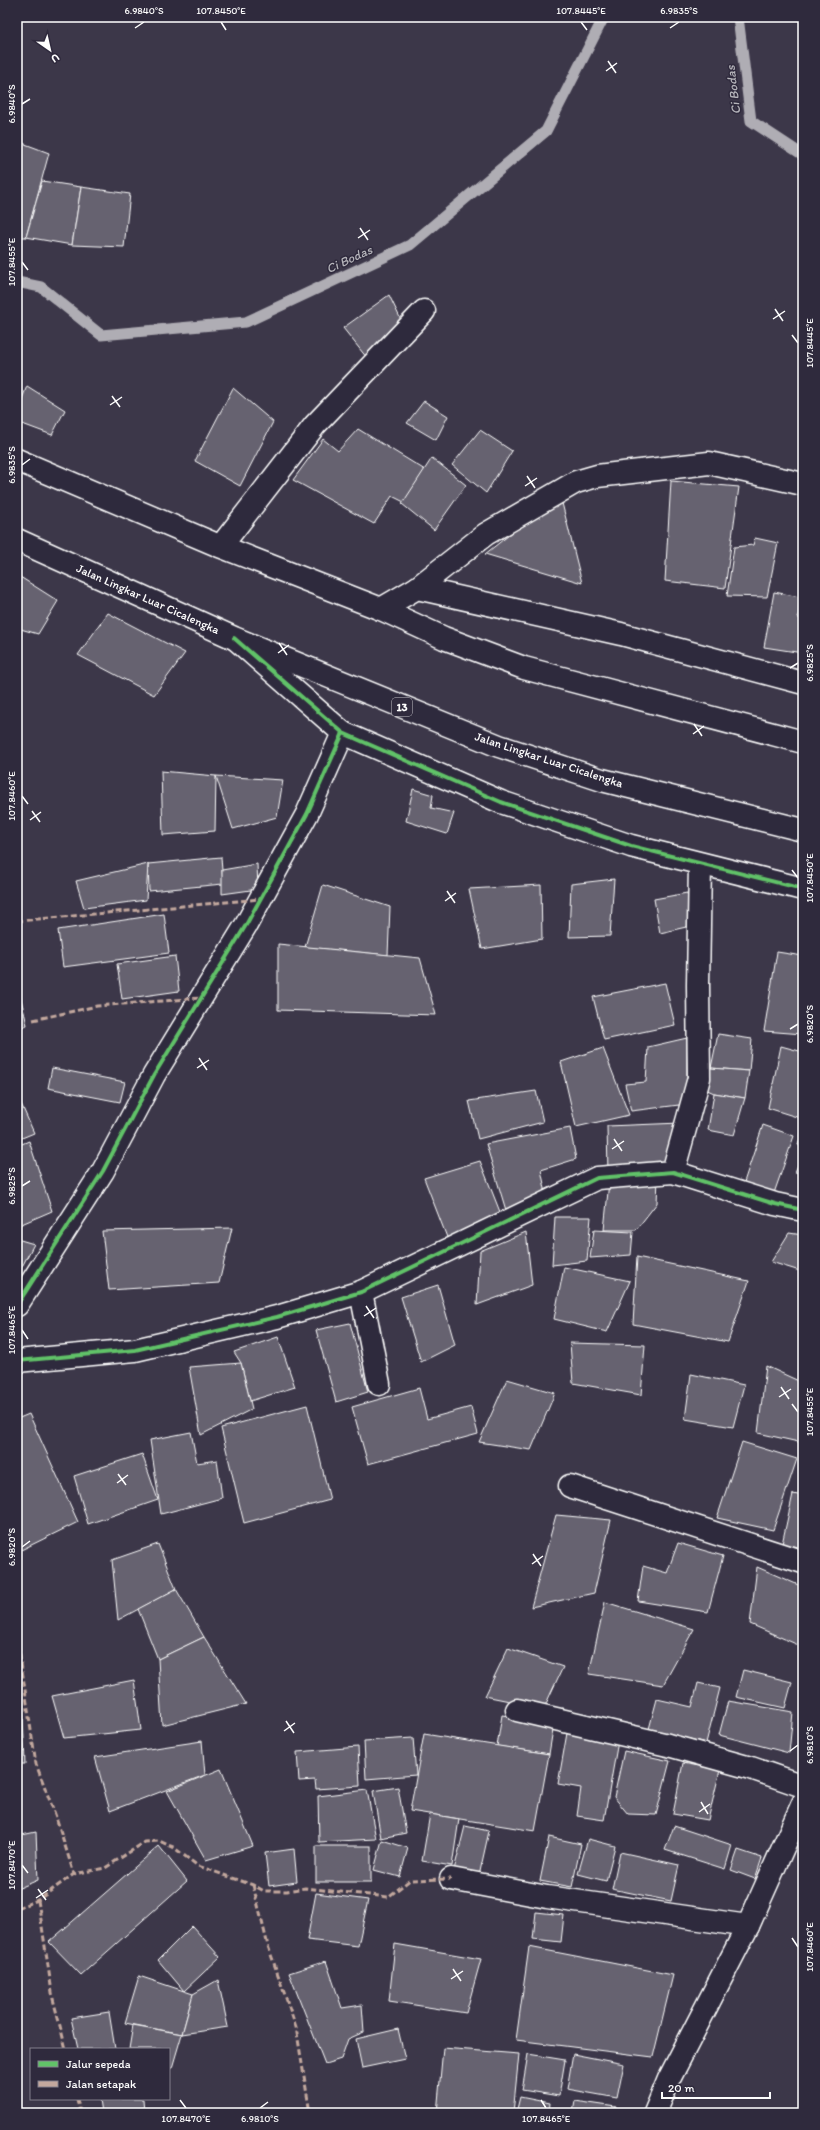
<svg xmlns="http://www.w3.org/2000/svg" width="820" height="2130" font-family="Itim,sans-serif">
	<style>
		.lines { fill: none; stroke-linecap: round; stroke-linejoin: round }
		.stream { stroke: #afadb4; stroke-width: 11 }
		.building { fill: #666270; stroke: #fff }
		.minor-casing { stroke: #fff; stroke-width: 25 }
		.tertiary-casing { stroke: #fff; stroke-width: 25 }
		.trunk-casing { stroke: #fff; stroke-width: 25 }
		.minor { stroke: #2f2a3d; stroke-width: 22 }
		.tertiary { stroke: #2f2a3d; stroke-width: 22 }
		.trunk { stroke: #2f2a3d; stroke-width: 22 }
		.quiet { stroke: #c3a89e; stroke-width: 3; stroke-dasharray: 6 3; stroke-linecap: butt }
		.cycleway-casing { stroke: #2f2a3d; stroke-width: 6 }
		.cycleway { stroke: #61c268; stroke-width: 4 }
		.ticks { fill: none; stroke: #fff; stroke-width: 1.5 }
		.labels { text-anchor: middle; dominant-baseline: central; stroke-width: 3; stroke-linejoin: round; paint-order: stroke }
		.shield { fill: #2f2a3d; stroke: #c1bfc5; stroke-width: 1 }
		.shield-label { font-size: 11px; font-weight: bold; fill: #fff }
		.street-label { font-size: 12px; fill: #fff; stroke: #2f2a3d }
		.water-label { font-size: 13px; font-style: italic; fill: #b5b4ba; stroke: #2f2a3d }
		.neatline { fill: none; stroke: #fff; stroke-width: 1.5 }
		.ticks-label { font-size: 10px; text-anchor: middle; fill: #fff }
	</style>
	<rect width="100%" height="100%" fill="#3c3749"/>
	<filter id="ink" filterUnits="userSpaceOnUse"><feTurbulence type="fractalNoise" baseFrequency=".025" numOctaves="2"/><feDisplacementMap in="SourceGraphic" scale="8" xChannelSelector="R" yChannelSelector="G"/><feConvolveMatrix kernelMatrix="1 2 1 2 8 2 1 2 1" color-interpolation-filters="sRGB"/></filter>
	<g filter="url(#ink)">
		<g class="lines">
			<g class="stream">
				<path d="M738 17 751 121 803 155"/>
				<path d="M17 282 41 287 101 335 246 322 410 245 546 131 604 17"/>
			</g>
		</g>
		<g class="building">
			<path d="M17 141 49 153 26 237H17Z"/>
			<path d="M42 181 81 187 72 245 26 237Z"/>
			<path d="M81 187 130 194 124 247 72 245Z"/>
			<path d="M389 295 403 324 367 358 343 328Z"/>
			<path d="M27 386 65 410 52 435 17 422V412Z"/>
			<path d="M233 388 273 422 240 486 195 461Z"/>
			<path d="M424 401 448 416 436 440 407 423Z"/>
			<path d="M358 429 425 470 404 502 392 496 374 524 293 480 323 439 338 451Z"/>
			<path d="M480 430 512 451 486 493 452 465Z"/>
			<path d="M432 458 466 485 434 530 402 504Z"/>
			<path d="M671 481 739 487 725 588 665 581Z"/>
			<path d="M560 495 582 583 485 554Z"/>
			<path d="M755 538 778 543 767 597 727 596 734 547 753 545Z"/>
			<path d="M17 575 58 601 38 634 17 628Z"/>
			<path d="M774 592 800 597 798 618H803V653L764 647Z"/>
			<path d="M108 613 185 653 154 695 78 655Z"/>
			<path d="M161 771 216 776 215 831 163 835Z"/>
			<path d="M216 776 283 780 277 817 233 829Z"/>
			<path d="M413 789 433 795 431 808 454 813 447 834 406 821Z"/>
			<path d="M221 857 223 884 149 891 148 864Z"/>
			<path d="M148 864 146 900 84 908 76 881Z"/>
			<path d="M257 864 258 889 222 894V870Z"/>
			<path d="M614 879 610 936 569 937 571 884Z"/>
			<path d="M323 885 390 907 388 955 305 947Z"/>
			<path d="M541 885 542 939 482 949 469 889Z"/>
			<path d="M687 893 695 925 660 933 654 899Z"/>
			<path d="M164 914 169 953 63 967 58 930Z"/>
			<path d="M278 944 420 958 436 1015 278 1010Z"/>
			<path d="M777 952 803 956V1034L764 1031Z"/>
			<path d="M175 956 179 991 122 999 117 964Z"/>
			<path d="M17 981 27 1025 17 1029Z"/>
			<path d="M665 983 675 1025 604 1040 593 997Z"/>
			<path d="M718 1034 752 1039 749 1071 711 1068Z"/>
			<path d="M687 1038V1104L631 1111 625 1084 646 1082 648 1047Z"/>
			<path d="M781 1046 803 1052V1119L768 1108Z"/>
			<path d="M603 1048 629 1115 576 1127 561 1062Z"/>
			<path d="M52 1068 125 1082 120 1102 48 1088Z"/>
			<path d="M711 1068 749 1071 745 1098 714 1093 703 1088 705 1069Z"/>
			<path d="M536 1091 543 1122 478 1139 469 1101Z"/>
			<path d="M714 1093 745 1098 734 1135 708 1130Z"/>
			<path d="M19 1099 34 1133 17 1140V1100Z"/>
			<path d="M681 1123 670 1166 608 1173 607 1126Z"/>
			<path d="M763 1125 794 1136 773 1196 742 1188Z"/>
			<path d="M803 1127V1146L798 1145Z"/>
			<path d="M570 1128 576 1159 541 1170 547 1198 508 1217 486 1144Z"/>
			<path d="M29 1141 52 1211 17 1226V1146Z"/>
			<path d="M803 1153V1174L795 1172Z"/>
			<path d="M480 1161 502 1217 448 1240 424 1178Z"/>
			<path d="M658 1177 657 1203 636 1230H604L609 1182Z"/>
			<path d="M555 1217H591L587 1261 552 1265Z"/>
			<path d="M232 1228 219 1283 109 1290 102 1231Z"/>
			<path d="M594 1230 633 1232 631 1255 590 1258Z"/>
			<path d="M526 1232 532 1285 477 1305 480 1251Z"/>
			<path d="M789 1233 803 1235V1272L771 1262Z"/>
			<path d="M17 1239 34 1244 17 1276Z"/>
			<path d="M637 1257 749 1281 728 1342 633 1324Z"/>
			<path d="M564 1267 630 1281 607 1332 554 1319Z"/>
			<path d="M438 1285 455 1345 421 1362 401 1297Z"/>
			<path d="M350 1323 368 1392 336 1402 316 1330Z"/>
			<path d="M278 1337 295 1387 250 1401 241 1363 234 1352Z"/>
			<path d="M570 1343 645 1345 641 1395 573 1383Z"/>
			<path d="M241 1363 252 1409 201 1435 189 1367Z"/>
			<path d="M766 1366 803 1383V1443L758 1433Z"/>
			<path d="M691 1374 744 1385 733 1427 685 1419Z"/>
			<path d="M507 1379 555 1393 531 1450 479 1442Z"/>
			<path d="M419 1388 427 1419 471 1407 478 1434 368 1464 352 1407Z"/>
			<path d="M307 1405 330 1500 244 1523 221 1428Z"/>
			<path d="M29 1414 78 1522 17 1552V1419Z"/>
			<path d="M191 1432 197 1463 217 1460 222 1498 161 1514 150 1440Z"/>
			<path d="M742 1442 797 1459 773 1530 717 1518Z"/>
			<path d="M142 1454 158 1500 88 1524 74 1476Z"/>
			<path d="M793 1494 803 1496V1548L782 1544Z"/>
			<path d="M556 1515 611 1520 594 1593 531 1607Z"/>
			<path d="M678 1543 723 1556 708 1612 638 1601 643 1566 667 1573Z"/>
			<path d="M158 1544 176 1589 118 1620 112 1560Z"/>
			<path d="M757 1567 803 1587V1647L750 1624Z"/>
			<path d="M176 1589 204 1637 158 1659 138 1609Z"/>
			<path d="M605 1602 694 1629 663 1685 589 1674Z"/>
			<path d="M204 1637 246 1704 162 1725 158 1659Z"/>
			<path d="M508 1648 563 1667 544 1708 485 1696Z"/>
			<path d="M17 1661 20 1682 17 1683Z"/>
			<path d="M743 1670 792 1682 785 1708 736 1697Z"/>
			<path d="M134 1680 141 1730 64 1738 52 1696Z"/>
			<path d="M698 1683 720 1688 706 1743 649 1729 657 1699 692 1707Z"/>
			<path d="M728 1701 793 1712 789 1753 719 1735Z"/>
			<path d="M17 1715H23L25 1764H17Z"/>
			<path d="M502 1715 554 1723 549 1754 497 1746Z"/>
			<path d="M567 1733 618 1741 604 1820 577 1816 581 1788 558 1784Z"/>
			<path d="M424 1734 549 1754 535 1831 410 1811Z"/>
			<path d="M413 1738 416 1775 366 1779 364 1741Z"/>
			<path d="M202 1741 205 1775 110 1811 95 1757Z"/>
			<path d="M358 1747 360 1786 316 1789 315 1780 299 1781 297 1752Z"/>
			<path d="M624 1751 670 1761 656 1815 628 1814 614 1797Z"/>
			<path d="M683 1763 720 1770 708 1820 673 1814Z"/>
			<path d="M221 1769 253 1846 206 1860 167 1791Z"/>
			<path d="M398 1787 406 1833 381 1838 373 1791Z"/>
			<path d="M367 1790 376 1839 319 1842 318 1796Z"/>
			<path d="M430 1814 459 1819 452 1866 422 1861Z"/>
			<path d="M465 1826 489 1831 479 1876 454 1870Z"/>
			<path d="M674 1826 732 1845 725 1869 665 1850Z"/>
			<path d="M36 1832 38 1880 17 1889V1836Z"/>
			<path d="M549 1837 581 1844 572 1887 540 1881Z"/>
			<path d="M588 1839 615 1846 606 1881 578 1874Z"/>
			<path d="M382 1840 408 1848 400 1877 374 1870Z"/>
			<path d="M159 1846 187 1881 81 1975 49 1942Z"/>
			<rect x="316" y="1846" width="55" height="36"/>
			<path d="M294 1849 297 1882 269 1886 265 1853Z"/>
			<path d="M738 1850 762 1858 755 1879 731 1870Z"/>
			<path d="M620 1852 679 1865 671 1901 612 1889Z"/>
			<path d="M316 1893 368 1900 358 1946 307 1940Z"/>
			<path d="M536 1912 564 1915 561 1942 533 1939Z"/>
			<path d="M192 1926 220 1957 184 1991 158 1960Z"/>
			<path d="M395 1944 481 1959 466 2013 389 2001Z"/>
			<path d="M529 1947 673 1975 653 2057 516 2040Z"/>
			<path d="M326 1961 342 2008 362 2005 364 2032 348 2039 341 2059 325 2064 289 1973Z"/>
			<path d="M139 1976 193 1994 182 2034 125 2023Z"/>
			<path d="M218 1980 228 2027 182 2034 193 1994Z"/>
			<path d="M109 2012 115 2049H78L71 2018Z"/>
			<path d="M133 2025 182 2034 172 2068H169V2049H129Z"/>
			<path d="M398 2029 405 2059 362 2068 356 2039Z"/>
			<path d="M443 2048 519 2054 513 2113H437Z"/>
			<path d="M528 2054 565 2060 559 2096 522 2090Z"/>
			<path d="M573 2054 624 2064 617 2098 567 2089Z"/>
			<path d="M520 2097 550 2103 549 2113H516Z"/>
			<path d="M100 2099H143L144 2113H102Z"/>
			<path d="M575 2101 616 2107 615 2113H573Z"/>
		</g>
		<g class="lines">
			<g class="minor-casing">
				<g id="minor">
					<path d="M221 546 315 425 424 311"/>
					<path d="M417 588 486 534 576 482 597 476 709 463 803 484"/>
					<path d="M381 609 417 588 621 634 803 683"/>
					<path d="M343 733 501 802 631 846 803 889"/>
					<path d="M673 1172 699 1078 698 985 700 864"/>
					<path d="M361 1292 379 1384"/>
					<path d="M17 1361 135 1350 277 1317 361 1292 597 1178 673 1172 775 1204 803 1210"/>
					<path d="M570 1486 803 1562"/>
					<path d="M517 1710 668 1745 751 1768 803 1786"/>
					<path d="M451 1879 547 1897 748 1926"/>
				</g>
			</g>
			<g class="tertiary-casing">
				<g id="tertiary">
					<path d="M17 1305 103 1171 154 1075 246 925 307 814 343 733 237 640"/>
					<path d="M655 2113 669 2079 748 1926 803 1803"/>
				</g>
			</g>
			<g class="trunk-casing">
				<g id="trunk">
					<path d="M17 460 217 545 381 609 444 638 524 668 803 742"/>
					<path d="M17 540 234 638 499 746 602 780 803 830"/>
				</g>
			</g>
			<use href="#minor" class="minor"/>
			<use href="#tertiary" class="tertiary"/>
			<use href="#trunk" class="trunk"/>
			<g class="quiet">
				<path d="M17 921 260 899"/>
				<path d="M33 1020 97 1006 201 998"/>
				<path d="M17 1636 36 1764 56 1817 74 1874"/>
				<path d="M253 1885 268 1946 296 2027 310 2113"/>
				<path d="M38 1900 53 1999 66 2049"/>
				<path d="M17 1908 38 1900 74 1874 105 1868 145 1842 159 1841 173 1847 198 1866 253 1885 264 1891H287L305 1888 388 1897 410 1880 451 1879"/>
				<path d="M77 2099 80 2113"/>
			</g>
			<g class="cycleway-casing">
				<g id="cycleway">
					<path d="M343 733 501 802 631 846 803 889"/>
					<path d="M17 1305 103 1171 154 1075 246 925 307 814 343 733 234 638"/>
					<path d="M17 1361 135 1350 277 1317 361 1292 597 1178 673 1172 775 1204 803 1210"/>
				</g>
			</g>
			<use href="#cycleway" class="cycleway"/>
		</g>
	</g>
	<path class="ticks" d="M221 22 226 30M581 22 587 30M135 28 144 22M670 28 679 22M608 61 616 73M606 71 617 63M22 104 30 99M360 228 368 240M358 238 370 230M22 262 28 270M775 309 783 321M773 319 785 311M792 335 798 343M112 396 120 407M110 405 122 397M22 465 30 459M527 476 535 488M525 486 537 478M279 643 287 655M278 653 289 645M790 668 798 663M694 724 702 736M693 734 704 726M22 796 28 804M32 811 40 822M30 820 41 812M792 870 798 878M447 891 455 903M445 901 456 893M790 1029 798 1024M199 1058 207 1070M197 1068 209 1060M614 1139 622 1151M612 1149 624 1141M22 1186 30 1181M366 1306 374 1318M364 1316 376 1308M22 1330 28 1339M781 1387 789 1399M779 1397 791 1389M792 1404 798 1412M118 1474 126 1485M117 1483 128 1475M22 1547 30 1541M533 1554 541 1566M532 1564 543 1556M286 1721 294 1733M284 1731 295 1723M790 1751 798 1745M701 1802 708 1814M699 1812 710 1804M22 1865 28 1873M38 1889 46 1900M36 1898 48 1890M792 1938 798 1947M453 1969 461 1981M451 1979 463 1971M180 2100 186 2108M541 2100 546 2108M260 2108 268 2102"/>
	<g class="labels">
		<rect class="shield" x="392" y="698" width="20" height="18" rx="3"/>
		<g class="shield-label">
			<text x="402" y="707">13</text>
		</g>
		<g class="street-label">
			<text transform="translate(148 599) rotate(24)">Jalan Lingkar Luar Cicalengka</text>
			<text transform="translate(549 760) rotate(18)">Jalan Lingkar Luar Cicalengka</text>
		</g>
		<g class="water-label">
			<text transform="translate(733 90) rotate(-97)">Ci Bodas</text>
			<text transform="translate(349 259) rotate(-25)">Ci Bodas</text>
		</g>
	</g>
	<rect width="820" height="2130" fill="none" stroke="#2f2a3d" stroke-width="44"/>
	<rect x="30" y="2048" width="140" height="52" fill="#2f2a3d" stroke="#827f8b"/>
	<rect x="38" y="2061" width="20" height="6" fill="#61c268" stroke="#827f8b"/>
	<text x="66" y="2068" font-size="12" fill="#ffffff">Jalur sepeda</text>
	<rect x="38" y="2081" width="20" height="6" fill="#c3a89e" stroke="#827f8b"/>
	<text x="66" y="2088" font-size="12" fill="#ffffff">Jalan setapak</text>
	<g transform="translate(50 50) rotate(146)" stroke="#2f2a3d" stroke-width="3" paint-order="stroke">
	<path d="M0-3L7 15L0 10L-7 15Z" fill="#ffffff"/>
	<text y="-6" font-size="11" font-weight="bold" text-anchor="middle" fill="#ffffff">U</text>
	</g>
	<path d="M662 2092v6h108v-6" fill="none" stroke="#ffffff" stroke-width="2"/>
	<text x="668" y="2092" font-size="12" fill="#ffffff" stroke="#2f2a3d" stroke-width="3" paint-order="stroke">20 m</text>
	<rect x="22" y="22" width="776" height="2086" class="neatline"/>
	<g class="ticks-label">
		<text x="144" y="14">6.9840°S</text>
		<text x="221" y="14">107.8450°E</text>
		<text x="581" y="14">107.8445°E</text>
		<text x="679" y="14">6.9835°S</text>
		<text transform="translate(11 104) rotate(-90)" y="4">6.9840°S</text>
		<text transform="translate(11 262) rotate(-90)" y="4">107.8455°E</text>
		<text transform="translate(809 343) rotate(-90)" y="4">107.8445°E</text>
		<text transform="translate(11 465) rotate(-90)" y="4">6.9835°S</text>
		<text transform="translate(809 663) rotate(-90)" y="4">6.9825°S</text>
		<text transform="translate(11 796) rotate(-90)" y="4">107.8460°E</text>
		<text transform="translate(809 878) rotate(-90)" y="4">107.8450°E</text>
		<text transform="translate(809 1024) rotate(-90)" y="4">6.9820°S</text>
		<text transform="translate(11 1186) rotate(-90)" y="4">6.9825°S</text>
		<text transform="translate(11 1330) rotate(-90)" y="4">107.8465°E</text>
		<text transform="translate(809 1412) rotate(-90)" y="4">107.8455°E</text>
		<text transform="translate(11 1547) rotate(-90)" y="4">6.9820°S</text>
		<text transform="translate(809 1745) rotate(-90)" y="4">6.9810°S</text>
		<text transform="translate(11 1865) rotate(-90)" y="4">107.8470°E</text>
		<text transform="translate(809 1947) rotate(-90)" y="4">107.8460°E</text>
		<text x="186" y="2122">107.8470°E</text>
		<text x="260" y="2122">6.9810°S</text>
		<text x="546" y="2122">107.8465°E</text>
	</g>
</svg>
